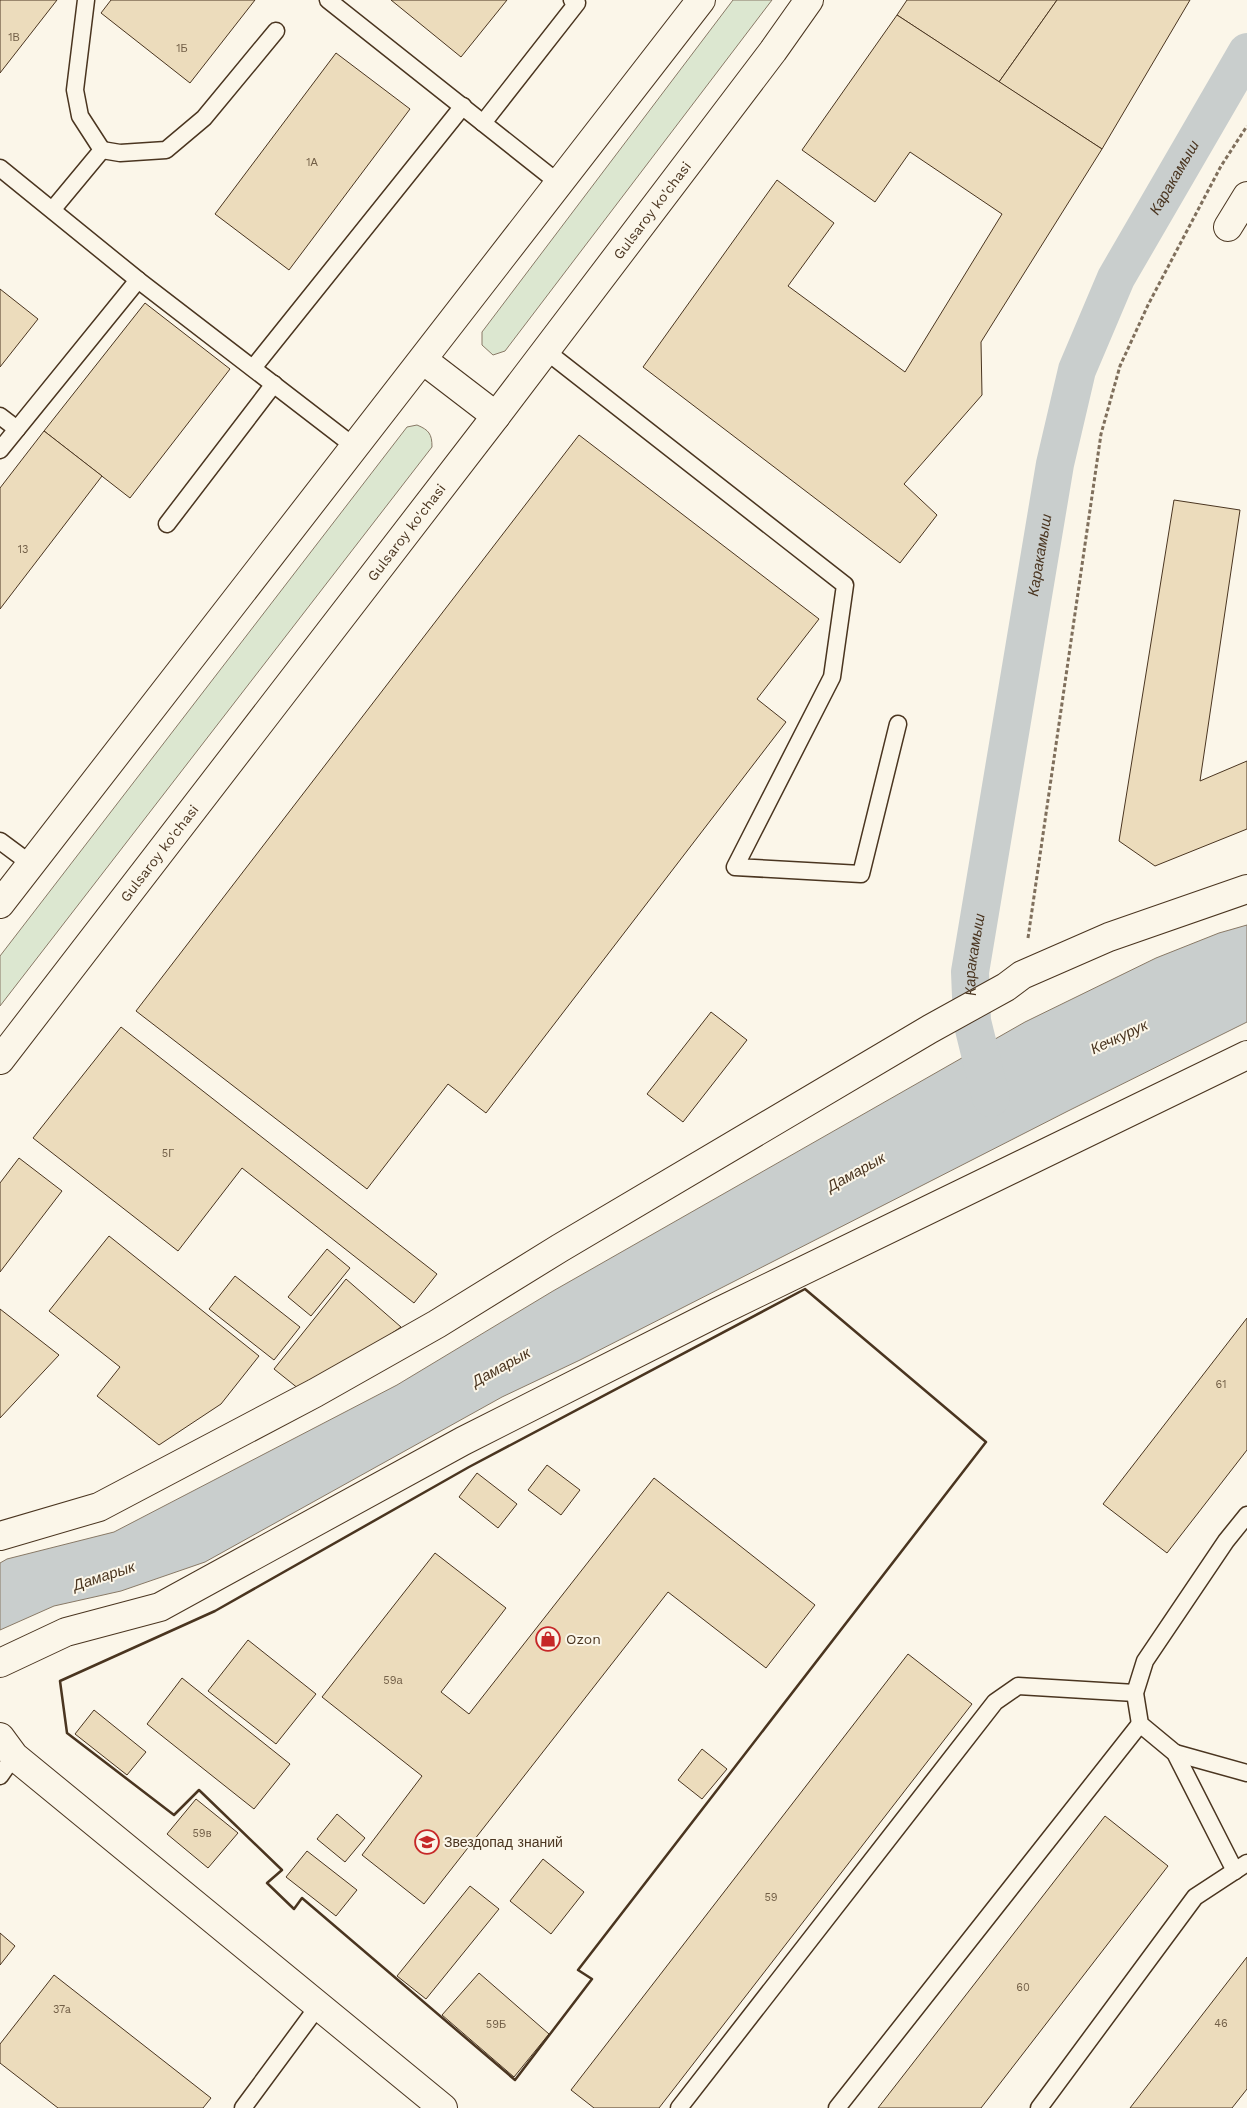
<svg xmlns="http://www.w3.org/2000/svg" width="1247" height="2108" font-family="'Work Sans',sans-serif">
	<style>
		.green { fill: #dce7d0; stroke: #887966 }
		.water { fill: #c9cecd; stroke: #887966 }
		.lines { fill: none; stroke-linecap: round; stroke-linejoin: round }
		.canal { stroke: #c9cecd; stroke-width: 38 }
		.building { fill: #ecdcbc; stroke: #4a3520 }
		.lane-casing { stroke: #4a3520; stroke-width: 19 }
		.street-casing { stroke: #4a3520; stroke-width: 30 }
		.secondary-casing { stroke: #4a3520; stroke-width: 30 }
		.path { stroke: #7f6f5c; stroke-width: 3; stroke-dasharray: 4 2.5; stroke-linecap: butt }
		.lane { stroke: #fbf6e9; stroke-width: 16 }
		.street { stroke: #fbf6e9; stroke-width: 28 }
		.secondary { stroke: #fbf6e9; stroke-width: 28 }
		.wall { stroke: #4a3520; stroke-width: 2.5 }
		.labels { text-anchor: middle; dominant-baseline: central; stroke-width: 4; stroke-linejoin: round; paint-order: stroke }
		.number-label { font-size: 11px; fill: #725f47 }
		.street-label { font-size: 14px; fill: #4a3520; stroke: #fbf6e9 }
		.poi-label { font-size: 14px; fill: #4a3520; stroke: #fbf6e9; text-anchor: start }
		.water-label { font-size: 15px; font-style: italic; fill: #4a3520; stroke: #fbf6e9 }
	</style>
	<rect width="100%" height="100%" fill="#fbf6e9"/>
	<g class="green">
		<path d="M733 0H772L505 351 493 355 482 345V332Z"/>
		<path d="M417 425C429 430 432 434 432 447L0 1006V956L407 427Z"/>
	</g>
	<path class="water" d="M1247 925V1022L1068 1111 580 1360 502 1397 205 1562 121 1591 54 1606 0 1630V1563L7 1559 114 1532 397 1385 553 1291 1025 1022 1156 958 1219 933Z"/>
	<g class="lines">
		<path class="canal" id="s1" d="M991 1098 972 1021 970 972 1055 464 1077 370 1116 278 1247 52"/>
	</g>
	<g class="building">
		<path d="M0 0H57L0 73Z"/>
		<path d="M111 0H255L190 83 101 13Z"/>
		<path d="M391 0H507L461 57Z"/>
		<path d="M907 0H1057L999 82 897 15Z"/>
		<path d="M1057 0H1190L1102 149 999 82Z"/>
		<path d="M897 15 1102 149 981 342 982 395 904 484 937 515 900 563 643 367 777 180 834 223 788 286 905 372 1002 214 910 152 875 202 802 150Z"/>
		<path d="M336 53 410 109 289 270 215 214Z"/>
		<path d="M0 289 38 319 0 367Z"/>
		<path d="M145 303 230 369 130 498 44 431Z"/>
		<path d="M44 431 102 476 0 609V488Z"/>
		<path d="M579 435 819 619 757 699 786 722 486 1113 448 1084 367 1189 136 1011Z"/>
		<path d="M1174 500 1240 510 1200 781 1247 761V829L1155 866 1119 841Z"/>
		<path d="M711 1012 747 1040 683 1122 647 1094Z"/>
		<path d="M121 1027 437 1274 414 1303 242 1168 178 1251 33 1138Z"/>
		<path d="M19 1158 62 1191 0 1272V1183Z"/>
		<path d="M109 1236 259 1356 221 1404 159 1445 97 1396 120 1367 49 1311Z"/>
		<path d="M327 1249 350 1268 311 1316 288 1297Z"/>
		<path d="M235 1276 300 1327 274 1360 209 1309Z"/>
		<path d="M346 1279 401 1327 304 1393 274 1369Z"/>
		<path d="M0 1309 59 1355 0 1418Z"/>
		<path d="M1247 1318V1450L1167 1553 1103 1504Z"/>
		<path d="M547 1465 580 1490 561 1515 528 1490Z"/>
		<path d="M477 1473 517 1504 498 1528 459 1497Z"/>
		<path d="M654 1478 815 1605 766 1668 668 1592 424 1904 362 1855 422 1776 322 1697 435 1553 506 1608 441 1692 469 1714Z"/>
		<path d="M248 1640 316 1694 276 1744 208 1691Z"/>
		<path d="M908 1654 972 1704 659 2108H594L571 2090Z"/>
		<path d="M182 1678 290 1764 254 1809 147 1724Z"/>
		<path d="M94 1710 146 1752 127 1775 75 1734Z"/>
		<path d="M702 1749 727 1769 702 1799 678 1780Z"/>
		<path d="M196 1799 238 1833 208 1868 167 1834Z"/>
		<path d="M337 1814 365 1838 345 1862 317 1839Z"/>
		<path d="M1105 1816 1168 1866 981 2108H878Z"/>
		<path d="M307 1851 357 1890 336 1916 286 1877Z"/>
		<path d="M543 1859 584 1892 551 1934 510 1901Z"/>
		<path d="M470 1886 499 1909 426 1999 397 1976Z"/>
		<path d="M0 1933 15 1946 0 1965Z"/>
		<path d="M1247 1957V2089L1232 2108H1130Z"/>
		<path d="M479 1973 549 2034 514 2077 442 2015Z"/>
		<path d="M54 1975 211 2098 203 2108H58L0 2063V2044Z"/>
	</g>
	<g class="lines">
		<g class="lane-casing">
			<g id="lane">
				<path d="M328 0 560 184"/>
				<path d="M483 123 577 3 572 0"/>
				<path d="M102 150 120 153 166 150 204 118 276 31"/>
				<path d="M0 168 138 280 355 447"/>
				<path d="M53 209 102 150 80 116 75 90 86 0"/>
				<path d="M546 351 845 585 832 677 735 867 861 874 898 724"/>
				<path d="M253 368 463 106"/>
				<path d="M0 416 17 429"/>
				<path d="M0 450 138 280"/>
				<path d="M167 524 274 384"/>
				<path d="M0 841 31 864"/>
				<path d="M1175 1753 1247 1773"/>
				<path d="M0 1776 14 1756"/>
				<path d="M1235 1871 1175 1753 1140 1724 1135 1693 1145 1661 1226 1541 1247 1515"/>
				<path d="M243 2108 319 2005"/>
				<path d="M679 2108 995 1702 1018 1686 1135 1693"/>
				<path d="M837 2108 1140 1724"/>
				<path d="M1039 2108 1195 1897 1247 1863"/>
			</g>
		</g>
		<g class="street-casing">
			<g id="street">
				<path d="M1228 227 1247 196"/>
				<path d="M0 1536 99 1507 315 1393 437 1324 560 1248 930 1029 1006 987 1022 975 1109 937 1247 889"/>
				<path d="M0 1663 66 1632 160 1607 463 1441 718 1312 1247 1055"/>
				<path d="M0 1737 14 1756 443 2108"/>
			</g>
		</g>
		<g class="secondary-casing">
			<g id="secondary">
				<path d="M423 360 496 416"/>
				<path d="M0 904 701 0"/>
				<path id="s2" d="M0 1060 496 416 773 51 809 0"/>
			</g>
		</g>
		<path class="path" d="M1028 938 1101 434 1120 366 1148 305 1221 166 1247 126"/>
		<use href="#lane" class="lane"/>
		<use href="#street" class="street"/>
		<use href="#secondary" class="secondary"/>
		<path class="wall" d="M805 1289 986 1442 578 1970 592 1979 515 2080 302 1898 294 1909 267 1883 282 1870 199 1790 174 1815 67 1733 60 1681 215 1611 469 1467Z"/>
	</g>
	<defs>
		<g id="shop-ring" transform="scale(1.25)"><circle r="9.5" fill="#fbf6e9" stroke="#c62828" stroke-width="1.5"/><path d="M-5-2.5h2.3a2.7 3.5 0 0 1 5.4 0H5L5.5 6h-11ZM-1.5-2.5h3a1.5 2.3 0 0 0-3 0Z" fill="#c62828"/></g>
		<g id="school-ring" transform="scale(1.25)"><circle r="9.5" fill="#fbf6e9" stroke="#c62828" stroke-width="1.5"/><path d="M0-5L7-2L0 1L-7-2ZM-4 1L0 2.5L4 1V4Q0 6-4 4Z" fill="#c62828"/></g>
	</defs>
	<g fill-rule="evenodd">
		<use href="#shop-ring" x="548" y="1639"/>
		<use href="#school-ring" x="427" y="1842"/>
	</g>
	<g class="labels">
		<g class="number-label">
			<text x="14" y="37">1В</text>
			<text x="182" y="48">1Б</text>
			<text x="312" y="162">1А</text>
			<text x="23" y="549">13</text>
			<text x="168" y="1153">5Г</text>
			<text x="1221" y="1384">61</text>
			<text x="393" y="1680">59а</text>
			<text x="202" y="1833">59в</text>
			<text x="771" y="1897">59</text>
			<text x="1023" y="1987">60</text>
			<text x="62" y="2009">37a</text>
			<text x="1221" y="2023">46</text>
			<text x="496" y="2024">59Б</text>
		</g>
		<g class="street-label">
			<text stroke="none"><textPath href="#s2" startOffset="1071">Gulsaroy ko'chasi</textPath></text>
			<text stroke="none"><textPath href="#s2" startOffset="666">Gulsaroy ko'chasi</textPath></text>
			<text stroke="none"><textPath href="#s2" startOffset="261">Gulsaroy ko'chasi</textPath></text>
		</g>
		<g class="poi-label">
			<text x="566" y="1639">Ozon</text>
			<text x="444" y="1842">Звездопад знаний</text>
		</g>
		<g class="water-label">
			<text stroke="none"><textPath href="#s1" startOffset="956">Каракамыш</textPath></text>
			<text stroke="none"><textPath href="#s1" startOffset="551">Каракамыш</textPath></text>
			<text stroke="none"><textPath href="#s1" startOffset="146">Каракамыш</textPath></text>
			<text transform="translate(1119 1037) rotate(-25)">Кечкурук</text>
			<text transform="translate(856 1172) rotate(-29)">Дамарык</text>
			<text transform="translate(501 1367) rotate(-29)">Дамарык</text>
			<text transform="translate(104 1576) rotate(-18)">Дамарык</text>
		</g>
	</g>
</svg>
